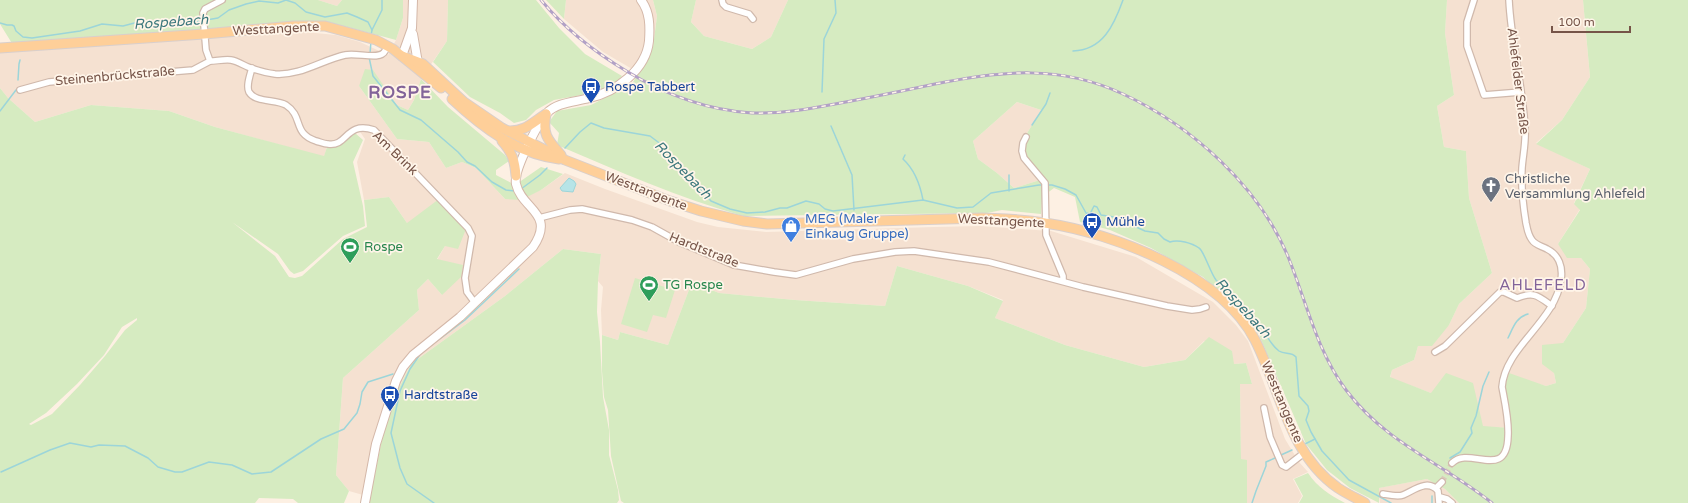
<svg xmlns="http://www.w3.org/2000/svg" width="1688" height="503" font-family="'Varela Round',sans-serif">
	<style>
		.residential { fill: #f5e1d1 }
		.green { fill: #d6ebc1; fill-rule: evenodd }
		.water { fill: #b7e4e7; stroke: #9cd5d9 }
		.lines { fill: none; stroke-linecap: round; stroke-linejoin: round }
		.stream { stroke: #9cd5d9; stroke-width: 1.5 }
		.street-tunnel { stroke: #dbc9bc; stroke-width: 5.5; stroke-dasharray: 5.5 3; stroke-linecap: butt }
		.street-casing { stroke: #d0b9ac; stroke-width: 8 }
		.secondary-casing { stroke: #d4b8a9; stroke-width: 10 }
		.primary-casing { stroke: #d9cfcc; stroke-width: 11 }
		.street { stroke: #fff; stroke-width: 5.5 }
		.secondary { stroke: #fff; stroke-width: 8 }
		.primary { stroke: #fecf99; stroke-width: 9 }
		.rail-casing { stroke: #b2a1c6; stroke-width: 3 }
		.rail { stroke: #fff5e9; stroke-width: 1.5; stroke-dasharray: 4.5; stroke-linecap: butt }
		.labels { text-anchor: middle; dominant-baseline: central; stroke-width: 3.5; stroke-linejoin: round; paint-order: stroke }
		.street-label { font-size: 13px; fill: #765448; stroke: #fff5e9 }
		.transit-label { font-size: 13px; fill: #164399; stroke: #fff5e9; text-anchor: start }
		.worship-label { font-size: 13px; fill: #5b616d; stroke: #fff5e9; text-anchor: start }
		.shop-label { font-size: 13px; fill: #366cbe; stroke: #fff5e9; text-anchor: start }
		.leisure-label { font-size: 13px; fill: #27864d; stroke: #fff5e9; text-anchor: start }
		.water-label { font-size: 14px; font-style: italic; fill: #3b777c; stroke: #fff5e9 }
		.quarter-label { font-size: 15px; letter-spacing: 1px; fill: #826399; stroke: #fff5e9 }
		.district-label { font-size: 17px; font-weight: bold; letter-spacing: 1px; fill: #826399; stroke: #fff5e9 }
	</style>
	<rect width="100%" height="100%" fill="#fdf0e3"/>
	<g class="residential">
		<path d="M318 0H342L337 6Z"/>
		<path d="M403 0H448L447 41 421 79 414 100 408 110 397 105 372 70 359 86 397 139 429 142 446 168 462 162 476 168 505 199 541 190 565 173 605 189 697 222 718 227 766 232 934 227 980 226 1021 229 1051 231 1136 257 1213 302 1236 325 1248 341 1285 439 1299 462 1308 472 1293 479 1302 496 1298 503H1247V460H1241L1240 384H1252L1246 363 1234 364 1204 341 1185 360 1144 367 1065 345 995 318 1003 300 968 286 897 266 885 306 795 300 719 293 692 282 668 345 620 332 618 340 602 335 601 310 603 287 598 281 601 254 563 249 505 296 411 364 398 390 391 389 363 495 349 491 336 475 343 378 419 310 417 290 428 279 442 295 437 260 445 246 407 223 389 197 364 200 357 162 365 139 356 126 337 142 328 143 324 157 215 127 169 111 91 105 35 122 8 98 0 88V51L175 38 305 32 336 35 360 42 388 55 396 40 403 18Z"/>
		<path d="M566 0H653L657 16 653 47 639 73 603 52 564 19Z"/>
		<path d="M696 0H788L771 37 752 49 704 36 691 22Z"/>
		<path d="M1447 0H1583L1590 77 1562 120 1536 143 1590 169 1574 203 1580 209 1558 244 1581 258 1590 269 1586 308 1563 343 1554 373 1556 383 1546 386 1532 382 1511 428 1483 427 1431 393 1390 378 1392 370 1414 360 1418 346 1449 325 1459 304 1492 273 1469 198 1466 151 1444 147 1437 106 1454 95 1445 33Z"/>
		<path d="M1017 102 1041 110 1023 140 1040 180 1014 188 997 173 978 159 973 141Z"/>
		<path d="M1427 479 1445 489 1459 503H1380L1378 488Z"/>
	</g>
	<g class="green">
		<path d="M0 0H318L337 6 342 0H403V18L396 40 325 21H294L205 32 13 45 0 24Z"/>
		<path d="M448 0H536L559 28 585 54 622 76 616 83 598 92 554 100 536 110 526 120 514 123 500 113 470 97 433 62 447 41Z"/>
		<path d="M546 0H566L564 19Z"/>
		<path d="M653 0H696L691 22 704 36 752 49 771 37 788 0H1447L1445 33 1454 95 1437 106 1444 147 1466 151 1469 198 1492 273 1459 304 1449 325 1432 346H1418L1414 360 1392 370 1390 377 1431 393 1446 373 1473 383 1483 426 1510 428 1504 390 1509 373 1546 386 1556 383 1554 373 1542 364V345L1563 343 1586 308 1590 269 1581 258H1567L1558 244 1580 210 1574 204 1590 169 1536 144 1562 120 1590 77 1583 0H1688V503H1459L1445 489 1427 479 1379 488V503L1350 488 1327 470 1306 444 1259 335 1237 309 1203 277 1151 248 1110 230 1080 222 1075 197 1054 188 1042 197 1041 214 1002 210 987 213 743 216C679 198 618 171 557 145L559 133 549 122 557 111 591 105 632 84 653 47 657 16ZM1017 102 1041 110 1023 140 1026 161 1040 180 1014 188 997 173 978 159 973 141Z"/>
		<path d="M365 69 373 70 397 105 408 110 414 100 421 79 448 107 505 155 509 161 496 170V175L515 185 541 167 563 174 541 190 521 200 505 199 476 168 462 162 446 168 429 142 397 139 359 86Z"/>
		<path d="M0 88 8 98 35 122 91 105 169 111 215 127 324 156 327 147 340 145 355 133 363 140 353 162 363 206 365 226 343 236 303 271 294 274 290 271 278 254 232 222 275 256 289 277 295 278 302 276 343 239 367 227 364 200 389 197 407 223 439 199 466 229 458 249 445 246 437 259 463 265 461 277 442 295 428 279 417 290 419 310 343 378 336 475 349 491 344 503H298L293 499 259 498 255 503H0ZM137 318V320L125 330 105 356 80 385 52 414 31 425 29 424 46 413 77 384 104 355 122 327Z"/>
		<path d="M563 249 601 254 598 281 597 312 600 342 603 397 609 430V455L618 490 619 500 617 503H369L382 439 398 390 411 364 505 296Z"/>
		<path d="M897 266 968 286 1003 301 995 318 1065 345 1144 367 1185 360 1209 337 1232 351 1234 364 1246 363 1252 384H1240L1241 459 1247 460V503H624L621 501 611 456 608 410 604 397 602 371V335L618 340 620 332 668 345 692 282 719 293 795 300 885 306Z"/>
		<path d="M635 278 675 290 666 318 653 315 647 332 621 324Z"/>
		<path d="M1308 473C1317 487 1330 495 1345 503H1299L1303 496 1294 479Z"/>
	</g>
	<path class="water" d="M569 178 574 181 576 184 573 192 562 191 560 188Z"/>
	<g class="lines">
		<g class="stream">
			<path d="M206 20 218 18 229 10 246 4 259 1 278 3 286 0 295 3 306 12 325 17 347 13 357 17 368 22 372 30 371 36"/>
			<path d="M0 23 7 25H12L14 26 16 31 23 37 32 38 80 31 102 24 123 26 142 21 184 23 202 21"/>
			<path d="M372 30 382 10V0"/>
			<path d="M1073 51C1103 50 1114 25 1123 0"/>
			<path d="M370 54 371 41"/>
			<path d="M369 57 373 76 400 110 421 120 458 152 467 162 475 166 492 182 506 190 515 191"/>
			<path d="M18 80 19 64 20 60"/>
			<path d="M822 92 824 39 836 13 835 0"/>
			<path d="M0 111 16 90"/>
			<path d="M1032 125 1046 104 1050 93"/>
			<path d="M831 126 852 175 854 210"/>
			<path d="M565 148 580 132 591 123 604 128 650 136 662 145 711 201 730 209 747 213 765 212 780 208H787L806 201 819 204 825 209 833 211 923 200 957 208 973 207 991 193 1039 185H1052L1065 189 1076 195 1086 213 1090 214 1094 206 1097 207 1101 215 1114 217 1145 231 1158 233 1164 239 1170 242C1178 239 1192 243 1199 248 1204 251 1210 272 1216 280 1229 293 1243 305 1256 319 1264 329 1268 343 1279 351 1285 355 1291 351 1296 357L1299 396 1308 406 1309 411 1306 420 1311 432 1322 451 1349 480 1391 503"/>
			<path d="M905 155 903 159C915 170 920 184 923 200"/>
			<path d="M521 189 540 175 547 168"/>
			<path d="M1009 191V175"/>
			<path d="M1508 338C1513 328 1516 317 1528 314"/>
			<path d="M1305 444 1315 439"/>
			<path d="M1281 455 1292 450"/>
			<path d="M1450 458 1460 452 1472 433 1471 428 1476 416 1483 386 1489 372"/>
			<path d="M1 472 50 450 70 443 91 447 99 445 125 446 148 458 158 467 175 472H182L209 462 232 465 252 474 271 472 321 439 344 429 357 413 360 404 362 392 368 382 393 374"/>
			<path d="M434 503 407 484 400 468 391 433 400 391 410 369 421 353 465 320 519 269"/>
			<path d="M1252 503 1256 491 1266 466V462L1275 458"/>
			<path d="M1432 503V496"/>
		</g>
		<path class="street-tunnel" d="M1442 482 1452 463"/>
		<g class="street-casing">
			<g id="street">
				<path d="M222 0 205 9 203 13 206 50 210 61C216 61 225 59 231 60 237 61 243 65 248 67 256 70 266 73 275 74 300 76 322 60 345 55 357 52 380 61 385 51"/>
				<path d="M722 0 723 4 726 7 749 14 753 19"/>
				<path d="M1474 0 1467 22V46L1484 95 1521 92"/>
				<path d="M252 68C250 75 246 86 249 92 256 103 276 99 286 105 304 117 292 133 316 141 320 142 324 144 328 144 348 147 345 121 374 130L468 228 472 236 465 278 467 292 475 303"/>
				<path d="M20 90 49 82 193 70 210 61"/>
				<path d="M1026 137 1023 143 1022 151 1024 158 1045 183 1046 235 1063 276V281"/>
				<path d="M539 218 570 210 582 209 632 220 652 227 679 242 734 265 774 272 796 275 853 259 895 252 914 251 989 262 1083 287 1167 306 1192 310 1200 309 1206 307"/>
				<path d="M1435 352 1445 346 1500 292H1504L1517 298C1534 291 1538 296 1552 306"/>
				<path d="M1264 408 1270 437 1282 465 1286 467 1304 453"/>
				<path d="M1452 463C1469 445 1507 482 1508 436 1509 420 1505 403 1502 387 1505 347 1555 322 1561 280 1563 267 1559 255 1547 249 1542 246 1535 245 1532 240 1528 235 1527 228 1526 223 1523 205 1521 186 1522 168 1523 155 1526 142 1525 129 1523 86 1511 43 1509 0"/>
				<path d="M1436 488 1442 482"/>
				<path d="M1383 494C1389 495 1398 497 1403 495 1413 491 1428 478 1438 491L1439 503"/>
				<path d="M1440 497 1447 499 1452 503"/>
			</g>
		</g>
		<g class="secondary-casing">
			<g id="secondary">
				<path d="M413 34 418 63"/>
				<path d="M402 56 412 28 413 0"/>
				<path d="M365 503 376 444 396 381 403 367 413 355 460 317 533 247C556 213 522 210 516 184 513 171 538 123 547 113 557 102 576 102 589 98 616 92 646 70 649 41 650 26 650 12 641 0"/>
			</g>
		</g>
		<g class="primary-casing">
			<g id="primary">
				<path d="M0 48 204 34 294 26H325L376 40 393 49 441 88"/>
				<path d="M402 56 423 64 464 102 502 128 565 160 670 201 701 211 743 221 767 224 982 218C1003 219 1024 219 1045 223 1114 233 1222 275 1255 340 1281 391 1288 453 1338 488 1347 494 1356 498 1365 503"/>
				<path d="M452 99C482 127 517 154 559 159"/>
				<path d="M546 114C542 135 548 140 561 155"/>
				<path d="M508 131C525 132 533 122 546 114"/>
				<path d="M502 141C512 152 515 161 516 176"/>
			</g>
		</g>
		<use href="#street" class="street"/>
		<use href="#secondary" class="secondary"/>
		<use href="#primary" class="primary"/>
		<g class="rail-casing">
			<path id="rail" d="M541 0C565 29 596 53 628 72 666 95 707 110 752 113 780 114 808 109 835 104 868 98 902 91 935 84 1001 71 1059 64 1123 94 1192 126 1260 187 1289 259 1307 304 1317 351 1346 390 1387 444 1442 463 1492 503"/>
		</g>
		<use href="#rail" class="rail"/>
	</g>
	<defs>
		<g id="bus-pin" transform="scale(1)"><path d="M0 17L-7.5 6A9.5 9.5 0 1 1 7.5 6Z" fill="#1a4fb4" stroke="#fff5e9"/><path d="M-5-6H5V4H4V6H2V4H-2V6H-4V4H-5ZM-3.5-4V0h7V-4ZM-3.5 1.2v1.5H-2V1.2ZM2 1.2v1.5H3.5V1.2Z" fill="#fff"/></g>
		<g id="church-pin" transform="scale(1)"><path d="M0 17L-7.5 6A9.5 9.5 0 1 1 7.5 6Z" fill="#6b7280" stroke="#fff5e9"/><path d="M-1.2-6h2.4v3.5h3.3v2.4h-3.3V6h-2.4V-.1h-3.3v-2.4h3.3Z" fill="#fff"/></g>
		<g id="shop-pin" transform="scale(1)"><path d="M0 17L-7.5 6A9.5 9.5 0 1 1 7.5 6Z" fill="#3f7fe0" stroke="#fff5e9"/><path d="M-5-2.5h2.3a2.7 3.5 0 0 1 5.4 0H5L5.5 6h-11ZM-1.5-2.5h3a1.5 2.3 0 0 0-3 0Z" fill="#fff"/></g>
		<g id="stadium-pin" transform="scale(1)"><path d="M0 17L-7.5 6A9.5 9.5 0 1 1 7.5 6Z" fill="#2e9e5b" stroke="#fff5e9"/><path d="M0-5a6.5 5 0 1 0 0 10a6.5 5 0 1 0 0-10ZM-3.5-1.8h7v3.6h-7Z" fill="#fff"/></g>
	</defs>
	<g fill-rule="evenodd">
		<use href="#bus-pin" x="591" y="87"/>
		<use href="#church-pin" x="1491" y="186"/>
		<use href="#bus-pin" x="1092" y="222"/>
		<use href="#shop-pin" x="791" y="226"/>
		<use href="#stadium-pin" x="350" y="247"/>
		<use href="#stadium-pin" x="649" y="285"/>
		<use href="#bus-pin" x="390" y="395"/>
	</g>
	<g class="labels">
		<g class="street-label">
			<text transform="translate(276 29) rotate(-3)">Westtangente</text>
			<text transform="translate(115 76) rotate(-5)">Steinenbrückstraße</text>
			<text transform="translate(1518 81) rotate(83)">Ahlefelder Straße</text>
			<text transform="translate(395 153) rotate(44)">Am Brink</text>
			<text transform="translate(646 191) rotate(21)">Westtangente</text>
			<text transform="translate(1001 221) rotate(3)">Westtangente</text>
			<text transform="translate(704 250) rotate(22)">Hardtstraße</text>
			<text transform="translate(1282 402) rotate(67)">Westtangente</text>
		</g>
		<g class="transit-label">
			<text x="605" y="87">Rospe Tabbert</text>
			<text x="1106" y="222">Mühle</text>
			<text x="404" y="395">Hardtstraße</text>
		</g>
		<g class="worship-label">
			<text x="1505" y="179">Christliche<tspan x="1505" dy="15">Versammlung Ahlefeld</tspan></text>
		</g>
		<g class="shop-label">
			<text x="805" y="219">MEG (Maler<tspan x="805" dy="15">Einkaug Gruppe)</tspan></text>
		</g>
		<g class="leisure-label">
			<text x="364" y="247">Rospe</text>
			<text x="663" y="285">TG Rospe</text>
		</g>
		<g class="water-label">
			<text transform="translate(171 22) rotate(-4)">Rospebach</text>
			<text transform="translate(683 170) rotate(46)">Rospebach</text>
			<text transform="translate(1243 308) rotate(48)">Rospebach</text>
		</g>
		<g class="quarter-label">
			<text x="1543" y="285">AHLEFELD</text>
		</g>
		<g class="district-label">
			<text x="400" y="92">ROSPE</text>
		</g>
	</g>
	<path d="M1552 26v6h78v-6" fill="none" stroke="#765448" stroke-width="2"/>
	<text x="1558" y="26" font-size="12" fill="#765448" stroke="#fff5e9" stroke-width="3" paint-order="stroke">100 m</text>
</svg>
